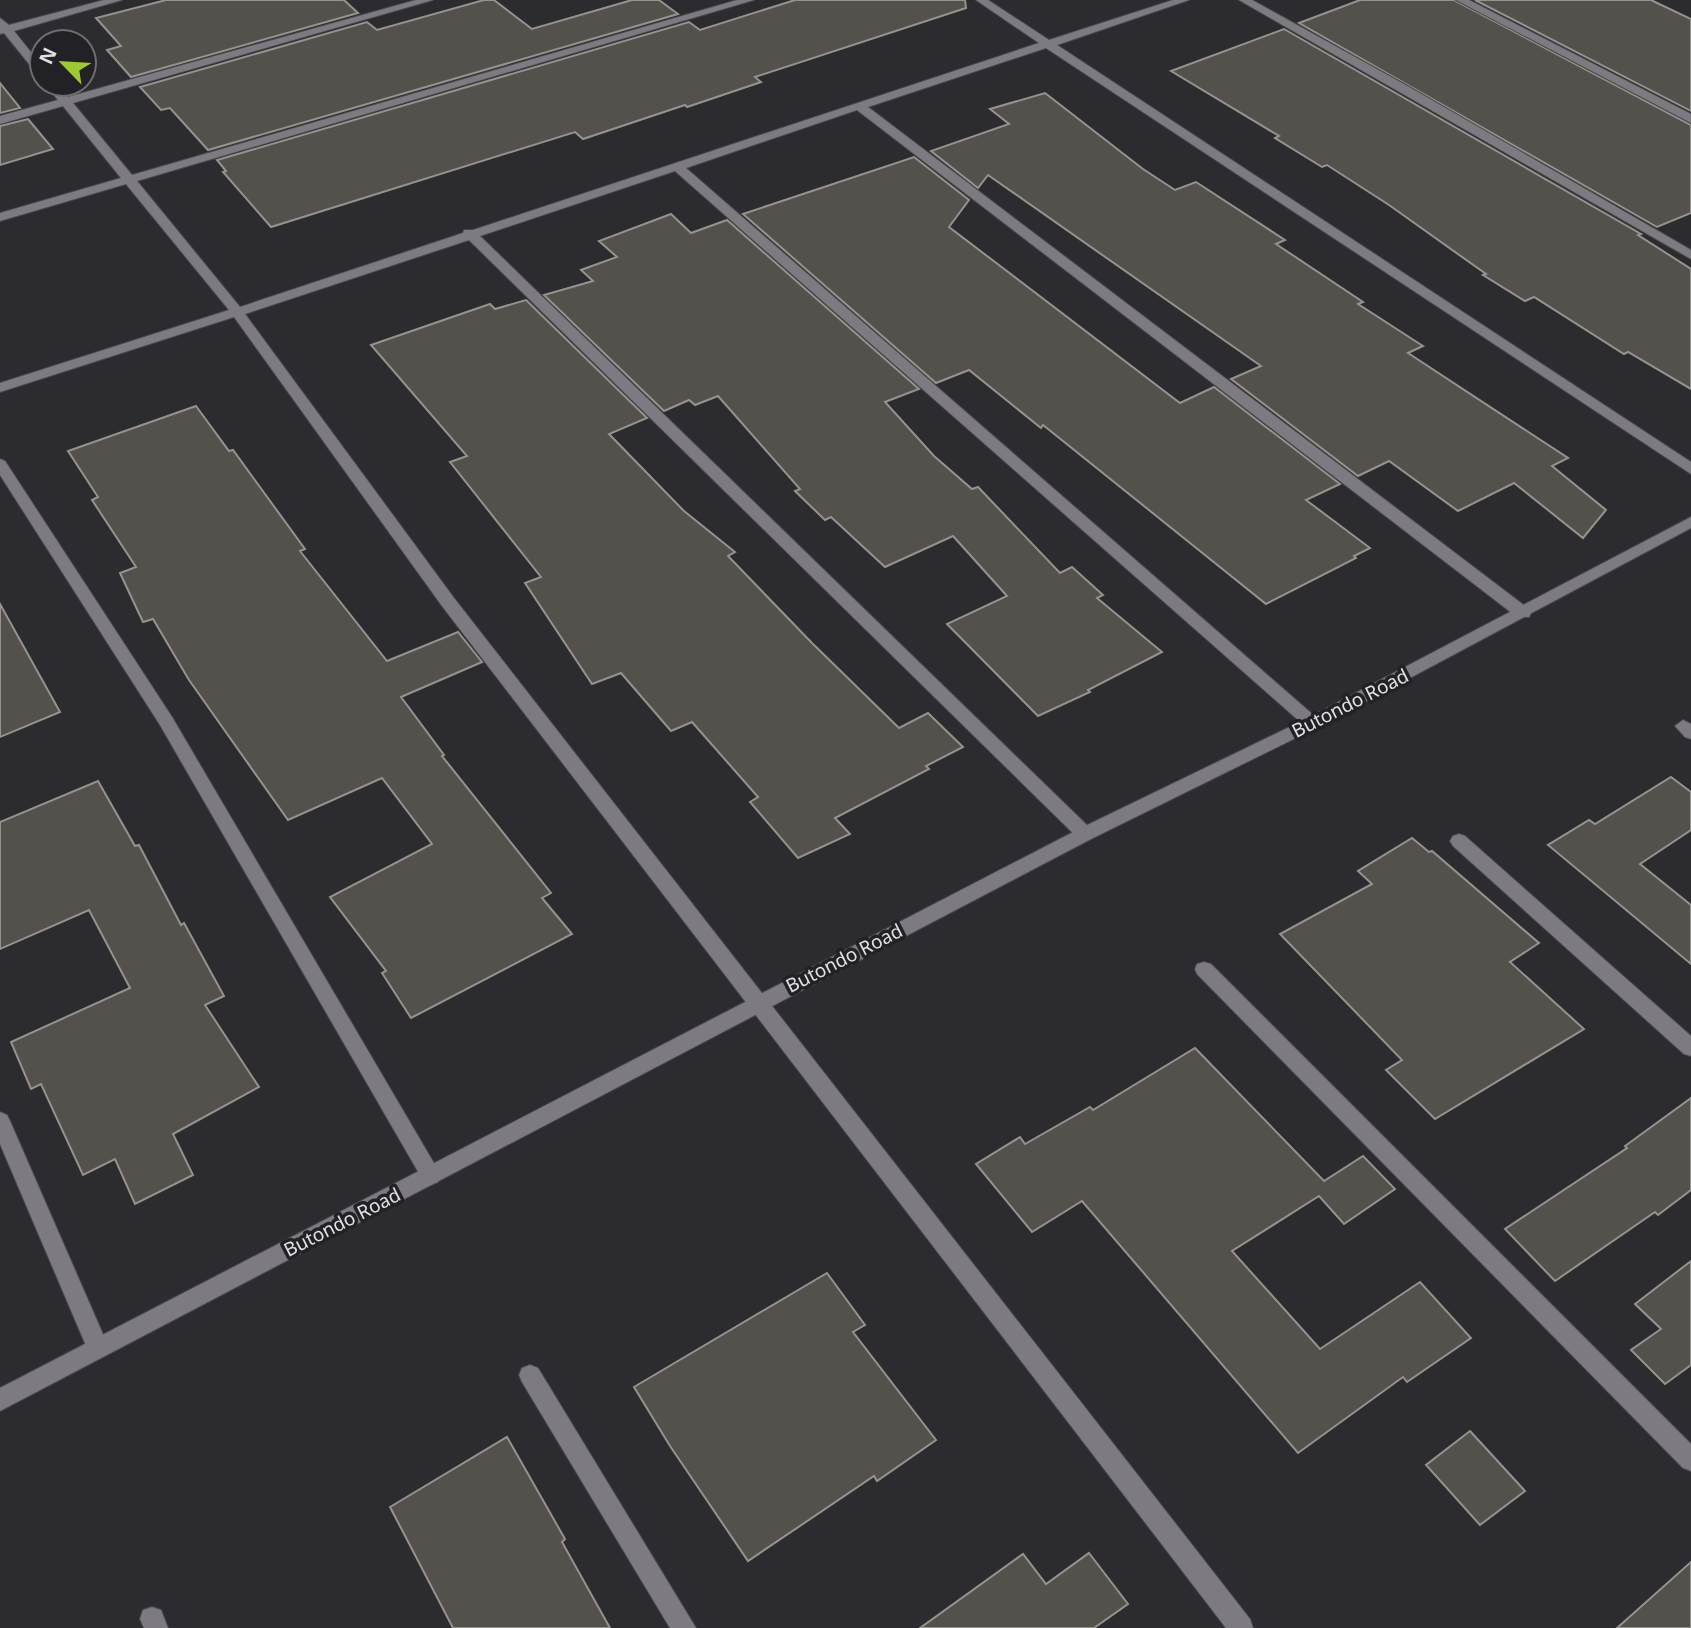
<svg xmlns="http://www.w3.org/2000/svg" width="1691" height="1628" font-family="'Noto Sans',sans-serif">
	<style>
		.building { fill: #54514d; stroke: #96928e; stroke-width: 2 }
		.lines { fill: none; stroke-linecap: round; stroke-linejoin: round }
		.minor-casing { stroke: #49494c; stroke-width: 2 }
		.tertiary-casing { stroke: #49494c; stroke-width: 2 }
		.minor { fill: #7d7b81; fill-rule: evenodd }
		.tertiary { fill: #7d7b81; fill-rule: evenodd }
		.labels { text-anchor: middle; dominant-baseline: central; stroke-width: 7; stroke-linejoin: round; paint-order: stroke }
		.street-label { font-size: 19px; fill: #e1e1e4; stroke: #222125 }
	</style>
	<rect width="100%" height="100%" fill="#2c2b2f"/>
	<g class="building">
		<path d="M166 0H344L358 13 131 77 107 50 121 46 96 18Z"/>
		<path d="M484 0H494L532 29 632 0H659L678 14 208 150 170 108 161 110 140 87 367 22 377 30Z"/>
		<path d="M795 0H965L966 8 755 77 761 82 687 107 685 105 583 139 575 132 271 227 223 172 226 171 217 160 689 22 700 30Z"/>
		<path d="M1360 0H1454L1691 125V213L1657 227 1299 23Z"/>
		<path d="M1475 0H1651L1691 19V111Z"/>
		<path d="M1284 29 1641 234 1638 235 1691 269V389L1628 352 1624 354 1534 297 1525 301 1483 275 1486 274 1389 205 1327 165 1322 167 1275 138 1279 136 1171 71Z"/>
		<path d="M0 83 20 108 0 113Z"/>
		<path d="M1045 93 1143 169 1175 190 1196 182 1285 240 1276 244 1363 302 1358 304 1423 346 1408 353 1568 458 1552 466 1606 510 1583 538 1514 483 1458 511 1389 461 1358 476 1231 379 1261 366 988 175 978 188 931 151 1009 124 990 109Z"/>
		<path d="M28 119 53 149 0 165V126Z"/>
		<path d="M914 157 969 200 949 227 1180 403 1214 387 1340 484 1306 500 1370 548 1354 556 1356 558 1266 604 1043 425 1041 428 969 370 936 383 743 214Z"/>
		<path d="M671 214 691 233 727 220 919 389 885 402 934 456 972 489 978 487 1060 573 1072 567 1103 595 1097 598 1162 652 1088 690 1090 692 1038 716 947 624 1007 596 953 536 885 567 831 517 825 520 795 491 800 489 718 396 695 405 689 400 664 411 544 295 593 281 581 270 617 257 599 241Z"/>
		<path d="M526 300 647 418 609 434 684 511 735 552 728 556 812 643 899 728 928 713 963 747 926 766 929 769 835 818 850 834 798 858 750 802 758 797 692 722 671 731 621 673 592 684 525 583 541 577 450 462 467 456 371 345 490 304 495 309Z"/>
		<path d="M196 406 229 451 233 450 305 549 300 551 387 661 458 632 482 662 401 697 444 755 442 756 551 893 542 898 572 934 411 1018 382 973 386 971 330 897 432 844 382 778 288 820 189 680 153 619 143 622 120 573 136 567 92 500 98 497 68 451Z"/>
		<path d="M0 604 60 712 0 737Z"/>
		<path d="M1671 777 1691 792V830L1640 864 1691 905V964L1548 845 1589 820 1595 824Z"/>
		<path d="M98 781 135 846 139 845 181 925 184 923 224 996 205 1005 259 1087 173 1134 193 1175 135 1204 115 1159 83 1175 41 1084 31 1089 11 1042 130 988 89 910 0 949V822Z"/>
		<path d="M1412 838 1429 852 1432 851 1539 943 1510 962 1584 1029 1435 1119 1386 1070 1402 1060 1280 934 1372 884 1358 871Z"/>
		<path d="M1195 1048 1324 1181 1363 1156 1395 1189 1344 1224 1319 1196 1232 1251 1320 1349 1420 1282 1471 1338 1407 1382 1403 1377 1298 1453 1082 1201 1032 1232 976 1164 1020 1137 1025 1144 1090 1107 1093 1110Z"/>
		<path d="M1691 1098V1190L1658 1215 1655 1212 1555 1281 1505 1229 1627 1148 1625 1146Z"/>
		<path d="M1691 1261V1365L1665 1384 1631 1350 1661 1329 1635 1304Z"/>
		<path d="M827 1273 865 1325 853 1332 936 1440 877 1481 874 1476 748 1561 670 1446 634 1387Z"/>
		<path d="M1470 1431 1525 1491 1480 1525 1426 1465Z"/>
		<path d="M507 1437 565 1539 562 1542 610 1628H453L390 1507Z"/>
		<path d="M1089 1553 1128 1604 1094 1628H920L1023 1554 1046 1584Z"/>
		<path d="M1691 1562V1628H1617Z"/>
	</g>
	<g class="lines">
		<g class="minor-casing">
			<g id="minor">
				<path d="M104 0H122L14 31 42 66V76L38 75 4 33 0 34V18L9 25Z"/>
				<path d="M416 0H433L73 103 132 175 737 0H754L137 181 240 307 463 233 464 230H473L1039 43 976 0H988L1049 40 1173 0H1189L1057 45 1691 462V474L1046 48 868 107 1529 609 1531 613 1529 617H1517L857 110 686 168 1318 719 1320 723 1312 729 1306 727 675 171 480 236 1091 829 1094 834 1091 839H1079L469 240 245 314 454 598 1250 1619 1253 1628H1226L442 606 234 317 0 392V383L229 310 126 184 0 221V213L121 178 63 106 0 124V116L58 100 45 84H57L68 97Z"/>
				<path d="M1239 0H1252L1404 84 1691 250V259Z"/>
				<path d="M1456 0H1469L1691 114V123Z"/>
				<path d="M0 459 5 461 172 717 438 1170 441 1176 438 1182 431 1185 424 1182 160 725 0 475Z"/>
				<path d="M1683 720 1691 724V739L1685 737 1675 726Z"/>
				<path d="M1459 834 1465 836 1691 1036V1056L1684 1054 1453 846 1450 841 1453 836Z"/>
				<path d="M1204 962 1211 964 1691 1444V1471L1683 1468 1197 974 1195 969 1197 964Z"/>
				<path d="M0 1112 7 1115 10 1121 109 1348 106 1355 98 1358 90 1355 87 1348 0 1144Z"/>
				<path d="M530 1365 538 1368 696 1628H670L522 1382 519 1375 522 1368Z"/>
				<path d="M152 1607 161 1610 168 1628H144L140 1619 143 1610Z"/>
			</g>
		</g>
		<g class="tertiary-casing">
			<path id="tertiary" d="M1691 517V528L1318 727 1091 839 0 1411V1388L1079 829 1306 719Z"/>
		</g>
		<use href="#minor" class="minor"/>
		<use href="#tertiary" class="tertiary"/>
	</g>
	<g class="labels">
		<g class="street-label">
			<text transform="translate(1350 703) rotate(-27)">Butondo Road</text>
			<text transform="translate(844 958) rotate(-27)">Butondo Road</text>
			<text transform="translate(342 1222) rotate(-27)">Butondo Road</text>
		</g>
	</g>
	<g transform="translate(63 63) rotate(295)"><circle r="33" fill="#222125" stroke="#6e6e71" stroke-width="2"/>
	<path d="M0-5L12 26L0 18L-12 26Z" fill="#9dca30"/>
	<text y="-10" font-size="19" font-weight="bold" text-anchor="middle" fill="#e1e1e4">N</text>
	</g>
</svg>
